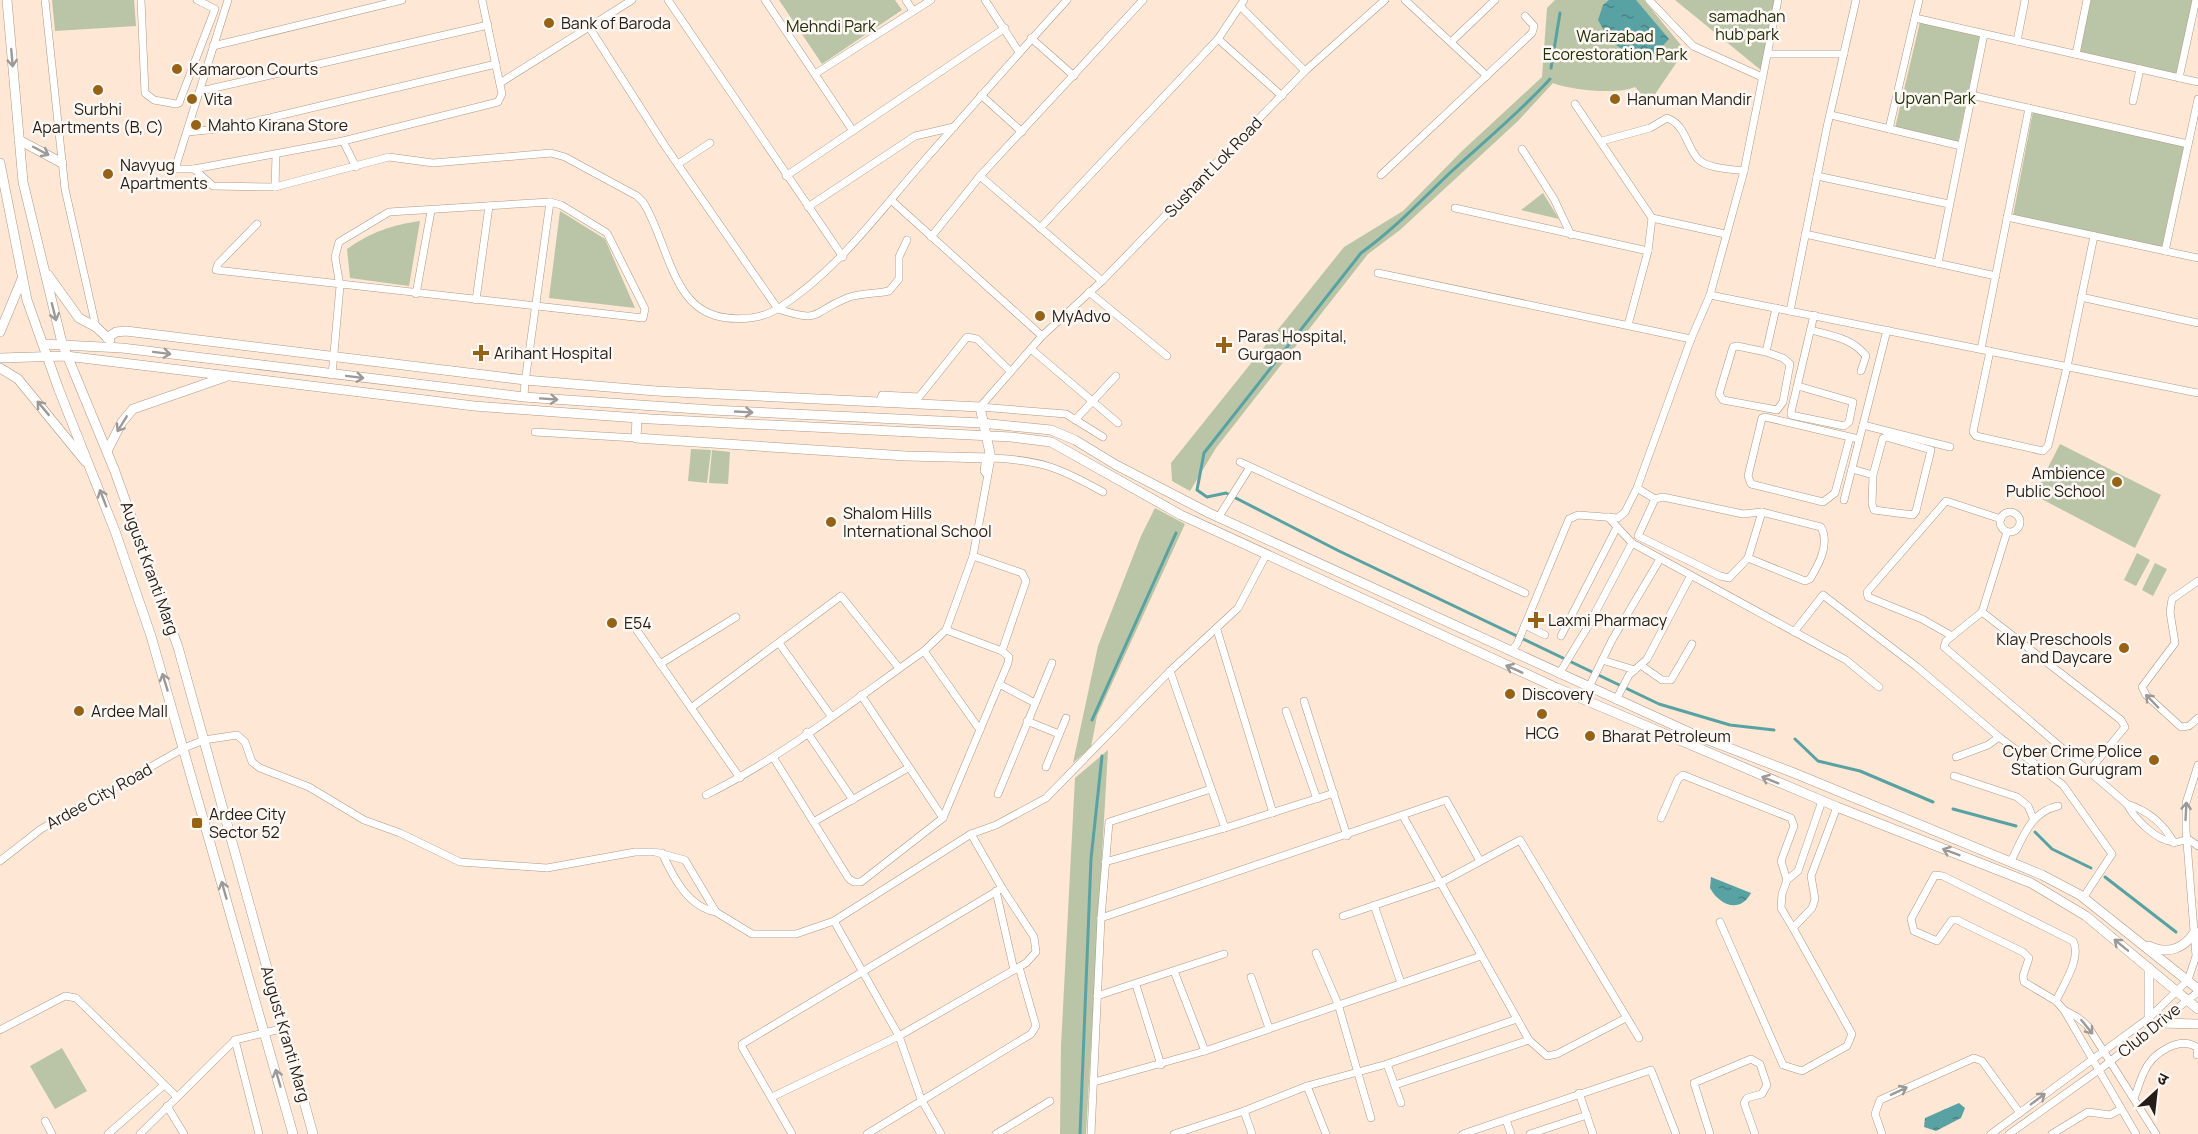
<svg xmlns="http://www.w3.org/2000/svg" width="2198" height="1134" font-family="Manrope,'Noto Sans Devanagari',sans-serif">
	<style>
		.green { fill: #b9c5a6 }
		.water { fill: url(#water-ripples) }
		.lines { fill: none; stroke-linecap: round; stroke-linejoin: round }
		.stream { stroke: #59a2a3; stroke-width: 3 }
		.street-casing { stroke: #ae9987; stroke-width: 8 }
		.secondary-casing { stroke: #ae9987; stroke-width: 10 }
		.street { stroke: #fff; stroke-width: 7 }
		.secondary { stroke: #fff; stroke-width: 9 }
		.oneway { stroke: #9d9996 }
		.poi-dot { fill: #966216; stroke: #fdf8f4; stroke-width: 2 }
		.labels { text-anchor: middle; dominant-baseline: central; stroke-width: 5; stroke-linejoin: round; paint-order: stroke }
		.park-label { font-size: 16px; fill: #232f08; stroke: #fdf8f4 }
		.poi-label { font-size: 16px; fill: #251d16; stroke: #fdf8f4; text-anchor: start }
		.street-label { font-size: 16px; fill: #251d16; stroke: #fdf8f4 }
	</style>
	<defs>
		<pattern id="water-ripples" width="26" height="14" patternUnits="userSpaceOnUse" patternTransform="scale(1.5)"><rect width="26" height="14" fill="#59a2a3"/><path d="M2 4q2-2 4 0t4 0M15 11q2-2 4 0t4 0" fill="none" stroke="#498384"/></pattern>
	</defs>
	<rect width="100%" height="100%" fill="#fee7d4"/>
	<g class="green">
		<path d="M52 0H134L136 26 55 31Z"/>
		<path d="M779 0H895L902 10 822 64Z"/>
		<path d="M1555 0H1644L1685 50 1649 103 1635 87C1617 95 1571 90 1553 83L1518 121 1400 230 1368 254 1216 448 1190 491 1172 481 1171 463 1344 247 1403 211 1462 151 1542 77 1547 8Z"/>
		<path d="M1675 0H1778L1762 71Z"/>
		<path d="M2091 0H2194L2178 75 2079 52Z"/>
		<path d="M1920 22 1980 36 1958 142 1895 128Z"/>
		<path d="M2033 111 2184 146 2162 247 2013 216Z"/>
		<path d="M1543 193 1559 219 1521 210Z"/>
		<path d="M560 211 605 239 635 308 549 298Z"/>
		<path d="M420 221 409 286 350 278 347 249C371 232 392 225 420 221Z"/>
		<path d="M2060 444 2161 495 2135 548 2034 495Z"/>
		<path d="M691 449 711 450 707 483 688 481Z"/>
		<path d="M712 450 730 452 728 484 709 483Z"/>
		<path d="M1155 508 1185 524 1097 716 1091 747 1073 763 1098 646 1141 536Z"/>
		<path d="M2137 553 2150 560 2136 586 2124 580Z"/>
		<path d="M2155 563 2167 569 2153 596 2142 590Z"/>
		<path d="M1108 750 1086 1134H1060L1061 1046 1075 778Z"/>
		<path d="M62 1048 87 1091 55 1109 30 1066Z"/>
	</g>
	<g class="water">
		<path d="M1609 0H1636L1669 39 1655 54C1622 54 1613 48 1598 20L1603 5Z"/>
		<path d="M1711 877 1751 893C1740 914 1719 905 1710 888Z"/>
		<path d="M1959 1103 1965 1108 1961 1118 1936 1131 1924 1127 1925 1118Z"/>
	</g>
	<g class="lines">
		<g class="stream">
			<path d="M1551 68 1560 13"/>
			<path d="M1550 79C1520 112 1486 140 1453 170 1422 199 1396 228 1361 253L1204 453 1197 490 1207 497 1226 493 1339 551 1659 704 1730 725 1774 730"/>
			<path d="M1092 720 1176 533"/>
			<path d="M1795 739 1818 761 1860 771 1933 802"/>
			<path d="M1953 809 2016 826"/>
			<path d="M2035 832 2052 849 2091 868"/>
			<path d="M2105 877 2176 932"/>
			<path d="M1080 1134 1091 859 1102 756"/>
		</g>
		<g class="street-casing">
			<g id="street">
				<path d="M45 0 65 189 96 327"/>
				<path d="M141 0 145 93 154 100 176 104 179 103 215 9 197 0"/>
				<path d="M228 0 175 169H194L343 141 498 102 502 94 482 0"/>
				<path d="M668 0 843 257"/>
				<path d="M765 0 853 131"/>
				<path d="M906 0 913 11"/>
				<path d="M985 0 1019 52"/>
				<path d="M1405 0 1487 76"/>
				<path d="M1649 0 1693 46 1762 77"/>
				<path d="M1241 7 1305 71"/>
				<path d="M1915 18 2198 82"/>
				<path d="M589 27 665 146 778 309C823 324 811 312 847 298 860 293 876 294 889 291L899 279V257L907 240"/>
				<path d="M1031 38 1074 76"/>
				<path d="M1218 39 1282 96"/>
				<path d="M2017 41 2025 0"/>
				<path d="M1451 42 1495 0"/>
				<path d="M213 46 402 0"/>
				<path d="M1768 54H1844"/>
				<path d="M2076 54 2087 0"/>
				<path d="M815 74 931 0"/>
				<path d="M2179 78 2196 0"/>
				<path d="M500 83 632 0"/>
				<path d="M201 91 488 25"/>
				<path d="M981 95 1022 132"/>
				<path d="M1971 95 2188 144"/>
				<path d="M2133 101 2140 69"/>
				<path d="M1575 104 1652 218 1648 251 1628 325"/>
				<path d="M1831 115 1961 146"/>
				<path d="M1889 129 1919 0"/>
				<path d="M188 132 227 128 496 64"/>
				<path d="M343 141 356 167"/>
				<path d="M1602 141 1650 128 1667 118C1686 125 1686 146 1698 159 1708 169 1731 169 1744 171"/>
				<path d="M1522 149 1554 199 1571 235"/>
				<path d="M678 164 710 143"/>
				<path d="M194 169 213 186 275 187 389 157 433 163 551 153 565 157 637 196 643 202C662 231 670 285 697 306 718 323 757 322 779 308 835 272 874 219 916 170 966 113 1016 56 1067 0"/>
				<path d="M1381 175 1532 33 1534 26 1525 16"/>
				<path d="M786 176 1005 28"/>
				<path d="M980 176 1102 281"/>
				<path d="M1817 176 1949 204"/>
				<path d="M275 187 276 155"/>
				<path d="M891 200 1042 336"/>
				<path d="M808 207 915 136 954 127"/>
				<path d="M1455 208 1648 251"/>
				<path d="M2007 217 2198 258"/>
				<path d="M1652 218 1725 234"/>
				<path d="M257 224 218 264 216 270 643 318 645 309 607 233 561 205 550 202 389 212 339 242 335 257 340 286 332 375"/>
				<path d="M1040 228 1218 39 1244 0"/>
				<path d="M1805 234 1996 276"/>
				<path d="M931 237 980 176 1143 0"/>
				<path d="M2165 251 2198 99"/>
				<path d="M1938 263 1984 34"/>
				<path d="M1378 273 1691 339"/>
				<path d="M1089 292 1167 356"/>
				<path d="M416 294 431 211"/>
				<path d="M1710 295 2198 393"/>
				<path d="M2081 297 2198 323"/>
				<path d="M476 300 489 206"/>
				<path d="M1790 311 1827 127 1856 0"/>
				<path d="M1811 330C1832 336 1852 338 1866 356L1861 371"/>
				<path d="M1031 349 1118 423"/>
				<path d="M1981 349 2029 108"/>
				<path d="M1990 351 1973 432 1976 436 2043 451 2048 446 2067 367 2094 236"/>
				<path d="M1766 352 1737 346 1733 347 1719 394 1723 400 1777 410 1783 402 1790 364 1783 358 1766 352 1776 308"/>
				<path d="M526 375 550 202"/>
				<path d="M1798 386 1853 402 1849 422 1844 426 1791 415V412L1814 315"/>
				<path d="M524 397 525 380"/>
				<path d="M880 402 882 395 919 397 967 337 977 339 1010 371"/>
				<path d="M980 407 1042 336 1102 281 1305 71 1385 0"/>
				<path d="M980 407 1066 414 1103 437"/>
				<path d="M1075 420 1116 376"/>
				<path d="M1863 425 1950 447"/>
				<path d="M535 432 636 438"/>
				<path d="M1850 437 1835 493 1823 502 1751 484 1748 476 1762 418 1765 417 1850 437 1859 439"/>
				<path d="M986 457 984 471 987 475"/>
				<path d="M1240 462 1525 593"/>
				<path d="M1852 469 1873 475 1883 438 1886 437 1931 450 1916 511 1913 515 1874 510 1872 504 1873 475"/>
				<path d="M1637 488 1655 499 1663 497 1743 514 1762 512 1821 527C1830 544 1819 564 1810 579L1805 581 1748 558 1729 578 1720 576 1638 536 1655 499"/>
				<path d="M1844 500 1887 330"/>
				<circle cx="2010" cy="522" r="10"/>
				<path d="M1608 517 1632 543 1846 660 1879 687"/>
				<path d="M1218 518 1250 467"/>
				<path d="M2007 532 1982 612 1946 641 1944 647 2127 804C2134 818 2156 841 2174 842 2178 843 2184 840 2188 839L2198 846"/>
				<path d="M973 556 1022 573 1026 581 1002 651"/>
				<path d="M1748 558 1762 512"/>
				<path d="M2198 581 2172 599 2170 612 2175 643 2142 687 2146 695 2181 727 2189 726 2198 718"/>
				<path d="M1982 612 2121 720 2125 727 2089 771"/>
				<path d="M629 619 740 778"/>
				<path d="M1525 625 1545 635"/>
				<path d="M1217 630 1273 813"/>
				<path d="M1794 632 1823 595 1917 667 1999 737 2063 785 2112 854 2083 898"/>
				<path d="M1561 636 1617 527"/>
				<path d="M1952 636 1922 619 1868 597 1867 592 1946 501 2001 519"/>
				<path d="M779 643 831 716"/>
				<path d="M924 651 980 730"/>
				<path d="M1511 651 1517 644 1569 519 1578 515 1618 518 1625 512 1637 488 1691 339 1710 295 1744 171 1778 0"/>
				<path d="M1602 660 1635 670"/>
				<path d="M660 664 736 617"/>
				<path d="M1642 666 1662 680H1671L1692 644"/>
				<path d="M1170 671 1225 828"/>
				<path d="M1559 674 1587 628 1632 543"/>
				<path d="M999 684 1035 703"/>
				<path d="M1589 687 1612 640 1660 559"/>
				<path d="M861 695 943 818"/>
				<path d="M1616 700 1629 675 1647 659 1690 577"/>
				<path d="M1304 701 1347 836"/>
				<path d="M691 708 841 596 899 668"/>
				<path d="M1286 711 1317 799"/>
				<path d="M1027 721 1059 734"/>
				<path d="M807 732 853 800"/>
				<path d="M773 757 849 879 854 882H861L943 818 1008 663 1009 657 1002 651 946 630"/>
				<path d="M1956 757 1988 745 1999 737"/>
				<path d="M1046 767 1066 718"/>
				<path d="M1954 776 2017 797 2028 806 2033 818"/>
				<path d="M998 794 1052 663"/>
				<path d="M706 795C784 756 853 701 924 651L946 630 973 556 991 458C1041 460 1060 468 1103 492"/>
				<path d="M2127 804C2147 810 2164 824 2174 843"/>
				<path d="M1403 816 1529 1040 1547 1056 1557 1054 1626 1018"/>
				<path d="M1661 818 1678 779 1683 775 1791 818 1794 826 1781 861 1787 880"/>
				<path d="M815 821 908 768"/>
				<path d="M662 853C673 877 688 907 716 912"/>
				<path d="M0 861 41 829 184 748 204 740 237 735 245 742 252 762 260 768 309 787 364 820 400 833 460 862 547 868 635 852H655L685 860 716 912 752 934H796L834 921 971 834 996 825 1046 798 1170 671 1238 608 1266 555"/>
				<path d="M2011 861C2023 838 2030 812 2058 806"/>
				<path d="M1105 862 1225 828 1334 793"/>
				<path d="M996 891 1014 970"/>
				<path d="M1374 905 1401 983"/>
				<path d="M1343 916 1440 883 1520 840 1639 1038"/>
				<path d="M1101 918 1446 800 1480 861"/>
				<path d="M834 921 899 1036 921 1099 941 1134"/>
				<path d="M1720 922 1783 1065 1802 1071 1847 1046 1852 1034 1793 928 1812 908 1815 899 1811 876 1837 807"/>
				<path d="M1793 928 1781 908 1782 894 1787 880 1798 871 1822 801"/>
				<path d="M1316 953 1338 1004 1371 1118"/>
				<path d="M1174 971 1205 1051"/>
				<path d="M1251 977 1269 1028"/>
				<path d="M1136 985 1161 1065"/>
				<path d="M1097 996 1224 954"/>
				<path d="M2056 1001C2063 985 2082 958 2073 941L1943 876 1935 875 1911 919 1914 931 1937 941 1952 920H1957L2023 952 2029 958 2023 976 2024 982 2056 1001 2064 1010 2136 1134"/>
				<path d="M2064 1010 2077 1017 2087 1025 2156 1134"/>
				<path d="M0 1030 65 996 76 998 176 1096"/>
				<path d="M235 1040 259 1134"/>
				<path d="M1387 1064 1401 1103"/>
				<path d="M1094 1082 1205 1051 1481 956"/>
				<path d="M1395 1085 1529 1040"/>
				<path d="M1307 1086 1326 1134"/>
				<path d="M1579 1093 1593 1134"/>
				<path d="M772 1097 899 1036 1026 963 1036 952 1034 937 1002 888 971 834"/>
				<path d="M2134 1098C2138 1089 2140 1080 2144 1072 2152 1053 2180 1035 2198 1048L2197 1055"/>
				<path d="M167 1106 184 1134"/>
				<path d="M1244 1111 1252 1134"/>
				<path d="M1506 1120 1511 1134"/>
				<path d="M45 1121 52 1134"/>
				<path d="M108 1134 164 1085"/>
				<path d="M140 1134 235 1040 285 1028"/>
				<path d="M792 1134 742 1047V1044L1002 888"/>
				<path d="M867 1134 1031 1034 1036 1026 1019 967"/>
				<path d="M996 1134 1050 1101"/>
				<path d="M1091 1134 1101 918 1109 822 1211 789"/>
				<path d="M1174 1134 1244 1111 1307 1086 1387 1064 1517 1019"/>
				<path d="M1463 1134 1651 1070 1676 1134"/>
				<path d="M1530 1134 1587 1115"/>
				<path d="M1710 1134 1694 1083 1751 1059 1760 1064 1767 1085 1762 1094 1747 1098 1744 1103 1755 1134"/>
				<path d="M1882 1134 1875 1114 1880 1100 1974 1058 1982 1061 2020 1113"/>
				<path d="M1991 1134 2149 1018 2188 980 2196 956 2186 830V803L2198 765"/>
				<path d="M2009 1134 2103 1067 2198 992"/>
				<path d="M2052 1134 2088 1112 2110 1115 2121 1109"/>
			</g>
		</g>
		<g class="secondary-casing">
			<g id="secondary">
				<path d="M7 0 23 182 62 343 114 469 178 647 313 1134"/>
				<path d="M19 140 62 163"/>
				<path d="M0 163 27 300 59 390 115 531 151 636 293 1134"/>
				<path d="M48 275 79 318 96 327 110 340"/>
				<path d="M0 332 22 279"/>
				<path d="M107 338 116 332 126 331 525 380 656 391 980 407 991 458 906 456 636 438 637 418"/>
				<path d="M43 344 122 348 524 397 712 410 981 423 1051 430 1075 440 1116 465 1209 513 1693 734 1794 773 2042 875 2080 895 2198 989"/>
				<path d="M0 358 66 356 474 406 651 419 1011 437 1051 442 1181 515 1557 688 1837 807 2031 883 2086 916 2198 1009"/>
				<path d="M0 368 18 379 85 461"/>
				<path d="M107 451 122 422 133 409 225 377"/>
				<path d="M2149 946C2168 955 2184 948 2195 932"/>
				<path d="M2149 1018V968"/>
				<path d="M2159 1023 2198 1024"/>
			</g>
		</g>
		<use href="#street" class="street"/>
		<use href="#secondary" class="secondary"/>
	</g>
	<defs><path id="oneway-shaft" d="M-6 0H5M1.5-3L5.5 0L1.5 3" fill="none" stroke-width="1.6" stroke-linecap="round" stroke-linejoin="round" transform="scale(1.5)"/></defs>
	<g class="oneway">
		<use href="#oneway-shaft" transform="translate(12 58) rotate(85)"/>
		<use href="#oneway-shaft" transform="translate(41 151) rotate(28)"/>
		<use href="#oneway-shaft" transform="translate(54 312) rotate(76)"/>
		<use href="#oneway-shaft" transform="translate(162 353) rotate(7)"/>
		<use href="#oneway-shaft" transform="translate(355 377) rotate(7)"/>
		<use href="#oneway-shaft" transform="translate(549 399) rotate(4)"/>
		<use href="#oneway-shaft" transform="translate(43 408) rotate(-130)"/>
		<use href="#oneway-shaft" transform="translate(744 412) rotate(3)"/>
		<use href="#oneway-shaft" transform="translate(122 424) rotate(122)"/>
		<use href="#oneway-shaft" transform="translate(103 498) rotate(-111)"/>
		<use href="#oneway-shaft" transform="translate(1514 669) rotate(-156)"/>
		<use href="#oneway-shaft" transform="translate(165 682) rotate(-107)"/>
		<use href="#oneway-shaft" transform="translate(2152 701) rotate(-134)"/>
		<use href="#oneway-shaft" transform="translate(1770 780) rotate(-158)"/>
		<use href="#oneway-shaft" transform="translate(2186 811) rotate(-87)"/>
		<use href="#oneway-shaft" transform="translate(1951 852) rotate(-159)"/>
		<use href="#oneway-shaft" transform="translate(224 890) rotate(-106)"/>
		<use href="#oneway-shaft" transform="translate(2121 945) rotate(-141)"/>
		<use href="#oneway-shaft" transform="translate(2087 1027) rotate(51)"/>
		<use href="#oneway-shaft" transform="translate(278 1078) rotate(-106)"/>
		<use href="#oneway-shaft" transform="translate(1899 1091) rotate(-25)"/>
		<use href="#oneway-shaft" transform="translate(2038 1099) rotate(-37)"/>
	</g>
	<g class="poi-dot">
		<circle cx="549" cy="23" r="6"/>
		<circle cx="177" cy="69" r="6"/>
		<circle cx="98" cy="90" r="6"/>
		<circle cx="192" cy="99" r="6"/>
		<circle cx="1615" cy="99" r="6"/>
		<circle cx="196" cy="125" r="6"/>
		<circle cx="108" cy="174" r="6"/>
		<circle cx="1040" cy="316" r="6"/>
		<path d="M1221 336h6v6h6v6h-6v6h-6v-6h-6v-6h6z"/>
		<path d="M478 344h6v6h6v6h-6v6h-6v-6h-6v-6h6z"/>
		<circle cx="2117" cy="482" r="6"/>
		<circle cx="831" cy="522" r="6"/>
		<path d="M1533 611h6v6h6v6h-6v6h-6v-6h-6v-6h6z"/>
		<circle cx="612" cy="623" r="6"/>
		<circle cx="2124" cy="648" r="6"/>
		<circle cx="1510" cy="694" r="6"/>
		<circle cx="79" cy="711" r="6"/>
		<circle cx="1542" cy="714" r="6"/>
		<circle cx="1590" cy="736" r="6"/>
		<circle cx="2154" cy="760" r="6"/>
		<rect x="191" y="817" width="12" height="12" rx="3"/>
	</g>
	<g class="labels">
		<g class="park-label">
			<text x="1747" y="16">samadhan<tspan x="1747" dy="18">hub park</tspan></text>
			<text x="831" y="26">Mehndi Park</text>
			<text x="1615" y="36">Warizabad<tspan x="1615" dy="18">Ecorestoration Park</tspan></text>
			<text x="1935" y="98">Upvan Park</text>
		</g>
		<g class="poi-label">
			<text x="561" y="23">Bank of Baroda</text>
			<text x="189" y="69">Kamaroon Courts</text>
			<text x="204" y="99">Vita</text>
			<text x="1627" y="99">Hanuman Mandir</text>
			<text x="98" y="109" text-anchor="middle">Surbhi<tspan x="98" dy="18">Apartments (B, C)</tspan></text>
			<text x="208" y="125">Mahto Kirana Store</text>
			<text x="120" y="165">Navyug<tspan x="120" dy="18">Apartments</tspan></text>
			<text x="1052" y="316">MyAdvo</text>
			<text x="1238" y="336">Paras Hospital,<tspan x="1238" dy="18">Gurgaon</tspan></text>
			<text x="494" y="353">Arihant Hospital</text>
			<text x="2105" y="473" text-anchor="end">Ambience<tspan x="2105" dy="18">Public School</tspan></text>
			<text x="843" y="513">Shalom Hills<tspan x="843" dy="18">International School</tspan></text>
			<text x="1548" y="620">Laxmi Pharmacy</text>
			<text x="624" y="623">E54</text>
			<text x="2112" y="639" text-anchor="end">Klay Preschools<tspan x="2112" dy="18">and Daycare</tspan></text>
			<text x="1522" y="694">Discovery</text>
			<text x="91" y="711">Ardee Mall</text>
			<text x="1542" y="733" text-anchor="middle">HCG</text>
			<text x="1602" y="736">Bharat Petroleum</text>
			<text x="2142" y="751" text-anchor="end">Cyber Crime Police<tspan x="2142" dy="18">Station Gurugram</tspan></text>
			<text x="209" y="814">Ardee City<tspan x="209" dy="18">Sector 52</tspan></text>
		</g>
		<g class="street-label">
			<text transform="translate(1213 167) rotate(-46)">Sushant Lok Road</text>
			<text transform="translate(150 568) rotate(70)">August Kranti Marg</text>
			<text transform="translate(99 796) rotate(-29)">Ardee City Road</text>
			<text transform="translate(2149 1030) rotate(-39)">Club Drive</text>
			<text transform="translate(286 1034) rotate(74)">August Kranti Marg</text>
		</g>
	</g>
	<g transform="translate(2156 1092) rotate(27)" stroke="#fdf8f4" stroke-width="4.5" paint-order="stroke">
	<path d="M0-4.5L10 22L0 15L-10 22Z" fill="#251d16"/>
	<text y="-9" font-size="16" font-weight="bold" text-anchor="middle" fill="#251d16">उ</text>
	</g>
</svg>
